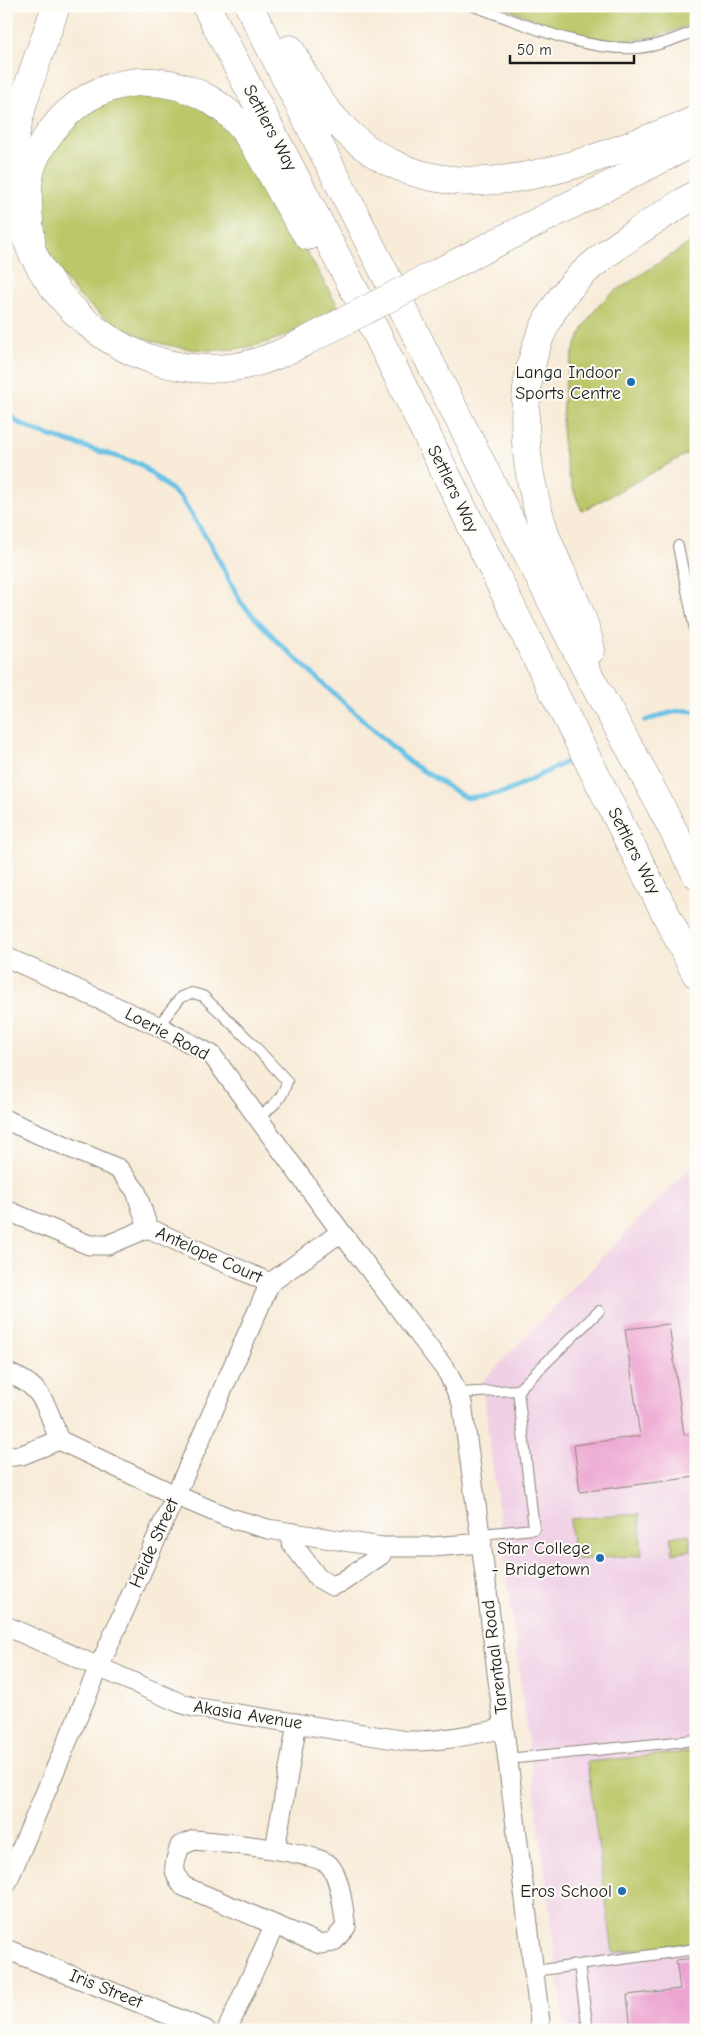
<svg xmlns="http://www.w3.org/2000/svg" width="702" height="2036" font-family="'Comic Neue',sans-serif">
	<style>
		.built { fill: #f0d0e5 }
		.green { fill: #bbc769; stroke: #6c7242 }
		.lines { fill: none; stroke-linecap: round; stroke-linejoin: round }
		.stream { stroke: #68c2e6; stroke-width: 5 }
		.building { fill: #eca2d0 }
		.lane-casing { stroke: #8a847a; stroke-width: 12 }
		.street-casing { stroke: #8a847a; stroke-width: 21 }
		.highway-casing { stroke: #8a847a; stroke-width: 29 }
		.lane { stroke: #fff; stroke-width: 10 }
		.street { stroke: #fff; stroke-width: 19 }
		.highway { stroke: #fff; stroke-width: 28 }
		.highway-bridge-casing { stroke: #8a847a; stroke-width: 29; stroke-linecap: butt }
		.highway-bridge { stroke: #fff; stroke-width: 28 }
		.poi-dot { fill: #1f6fb2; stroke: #fdfcf7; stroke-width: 2 }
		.labels { text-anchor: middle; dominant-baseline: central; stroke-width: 4; stroke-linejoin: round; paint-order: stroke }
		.street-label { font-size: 18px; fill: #1c1c1c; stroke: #fdfcf7 }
		.poi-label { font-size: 18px; fill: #1c1c1c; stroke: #fdfcf7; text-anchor: end }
	</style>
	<rect width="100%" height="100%" fill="#fdfcf7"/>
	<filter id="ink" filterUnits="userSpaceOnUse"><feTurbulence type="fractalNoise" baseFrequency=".02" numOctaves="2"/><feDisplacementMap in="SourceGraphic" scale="10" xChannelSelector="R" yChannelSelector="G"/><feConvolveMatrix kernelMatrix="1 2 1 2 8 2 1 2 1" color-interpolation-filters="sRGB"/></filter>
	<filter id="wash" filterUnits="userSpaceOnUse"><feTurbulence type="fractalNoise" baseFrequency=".0096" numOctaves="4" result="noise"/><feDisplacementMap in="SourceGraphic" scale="20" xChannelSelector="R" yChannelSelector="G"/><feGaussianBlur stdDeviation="1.12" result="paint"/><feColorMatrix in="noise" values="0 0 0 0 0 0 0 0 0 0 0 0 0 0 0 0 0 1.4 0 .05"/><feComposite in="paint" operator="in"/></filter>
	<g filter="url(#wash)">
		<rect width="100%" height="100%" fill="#f8ebd8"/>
		<path class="built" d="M688 1169 696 1197V2030H565L482 1382Z"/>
		<g class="green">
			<path d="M499 6H696V22C616 58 575 34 499 6Z"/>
			<path d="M126 90 191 98 245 145 338 306C316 320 295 333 271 341 200 364 119 343 71 287 53 266 45 245 38 219 37 215 35 209 35 204 35 199 38 192 40 186 45 169 49 152 54 135Z"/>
			<path d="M696 239V449L582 511C574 493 568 476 565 457 556 405 568 328 611 294Z"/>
			<path d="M639 1514 642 1555 573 1560 570 1519Z"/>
			<path d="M689 1534 691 1550 673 1553 671 1537Z"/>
			<path d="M696 1751V1943L613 1953 587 1762Z"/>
		</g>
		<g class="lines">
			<g class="stream">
				<path d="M6 411 17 422 38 432 140 464 181 498 213 548 241 603 279 643 409 762 466 798 506 792 566 762"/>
				<path d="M645 721C659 716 681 707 696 712"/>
			</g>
		</g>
		<g id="blocks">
			<g class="building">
				<path d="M669 1324 684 1435 696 1433V1477L580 1492 574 1445 640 1436 625 1329Z"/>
				<path d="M696 1958V2030H631L627 1995 680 1989 676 1960Z"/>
			</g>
		</g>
	</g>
	<g filter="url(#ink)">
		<use href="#blocks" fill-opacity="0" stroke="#8a847a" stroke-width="1"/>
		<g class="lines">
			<g class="lane-casing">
				<g id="lane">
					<path d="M474 6C525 24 582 51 637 48 657 47 677 38 696 31"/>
					<path d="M678 546 696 635"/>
					<path d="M158 1026 181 997 192 993 203 996 249 1040 287 1081C282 1100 274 1105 259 1117"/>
					<path d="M458 1393 518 1390 599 1311"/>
					<path d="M480 1534 534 1529 518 1390"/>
					<path d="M507 1759 696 1740"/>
					<path d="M579 1965 588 2030"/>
					<path d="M534 1971 696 1949"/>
				</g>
			</g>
			<g class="street-casing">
				<g id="street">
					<path d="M6 957 158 1026 212 1055 341 1232 448 1373 462 1403 480 1534 541 2030"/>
					<path d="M6 1120 119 1169 136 1191 148 1228"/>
					<path d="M6 1210 89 1245H108L148 1228 270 1283"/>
					<path d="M6 1372C14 1376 23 1379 30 1385 46 1397 52 1422 59 1440L175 1495 227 1517 268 1529 382 1547H432L482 1543"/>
					<path d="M6 1457 22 1455 59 1440"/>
					<path d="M293 1533 291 1542 318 1578 332 1586 342 1582 381 1555 382 1547"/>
					<path d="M6 1626 180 1703 193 1707 407 1741C439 1742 472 1734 503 1729"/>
					<path d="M194 1840C217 1842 316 1851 329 1865 341 1877 343 1910 346 1927L333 1942 320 1944 183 1886C171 1871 174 1864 180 1846Z"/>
					<path d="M275 1849 297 1723"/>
					<path d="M6 1885 99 1667 270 1283 341 1232"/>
					<path d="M6 1949 206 2030"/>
					<path d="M227 2030 274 1926"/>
				</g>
			</g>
			<g class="highway-casing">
				<g id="highway">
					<path d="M56 6C41 52 12 119 12 167 13 282 118 384 235 367 261 363 284 353 306 341"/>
					<path d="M206 6 372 324 547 679 696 974"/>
					<path d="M249 6 591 679 638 763 696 874"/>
					<path d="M290 49C300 67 310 88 322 104 422 236 571 169 696 120"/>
					<path d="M32 253C30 227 25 198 30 173 33 158 43 142 53 129 94 75 166 67 221 107 258 134 280 198 308 236"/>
					<path d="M443 270 696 141"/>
					<path d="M591 650C583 607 557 570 544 530 515 440 512 334 590 267 622 240 660 217 696 194"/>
				</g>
			</g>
			<use href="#lane" class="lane"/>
			<use href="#street" class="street"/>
			<use href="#highway" class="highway"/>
			<g class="highway-bridge-casing">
				<path id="highway-bridge" d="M306 341 443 270"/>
			</g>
			<use href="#highway-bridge" class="highway-bridge"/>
		</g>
	</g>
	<g class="poi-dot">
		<circle cx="631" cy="382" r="5"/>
		<circle cx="600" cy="1558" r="5"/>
		<circle cx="622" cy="1891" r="5"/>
	</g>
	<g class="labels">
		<g class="street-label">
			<text transform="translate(270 128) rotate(62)">Settlers Way</text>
			<text transform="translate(453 489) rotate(64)">Settlers Way</text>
			<text transform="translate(634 851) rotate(63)">Settlers Way</text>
			<text transform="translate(167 1034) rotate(28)">Loerie Road</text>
			<text transform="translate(209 1255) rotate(24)">Antelope Court</text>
			<text transform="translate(154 1543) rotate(-66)">Heide Street</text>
			<text transform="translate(495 1657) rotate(-97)">Tarentaal Road</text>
			<text transform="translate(248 1715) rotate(9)">Akasia Avenue</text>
			<text transform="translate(106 1989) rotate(22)">Iris Street</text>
		</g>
		<g class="poi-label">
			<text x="621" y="372">Langa Indoor<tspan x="621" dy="21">Sports Centre</tspan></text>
			<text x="590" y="1548">Star College<tspan x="590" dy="21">- Bridgetown</tspan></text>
			<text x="612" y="1891">Eros School</text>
		</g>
	</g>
	<rect width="702" height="2036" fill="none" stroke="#fdfcf7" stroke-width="25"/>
	<path d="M510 55v8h124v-8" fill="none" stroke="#1c1c1c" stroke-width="2.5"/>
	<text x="517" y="55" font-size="15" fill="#1c1c1c" stroke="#fdfcf7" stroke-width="4" paint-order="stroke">50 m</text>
</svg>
